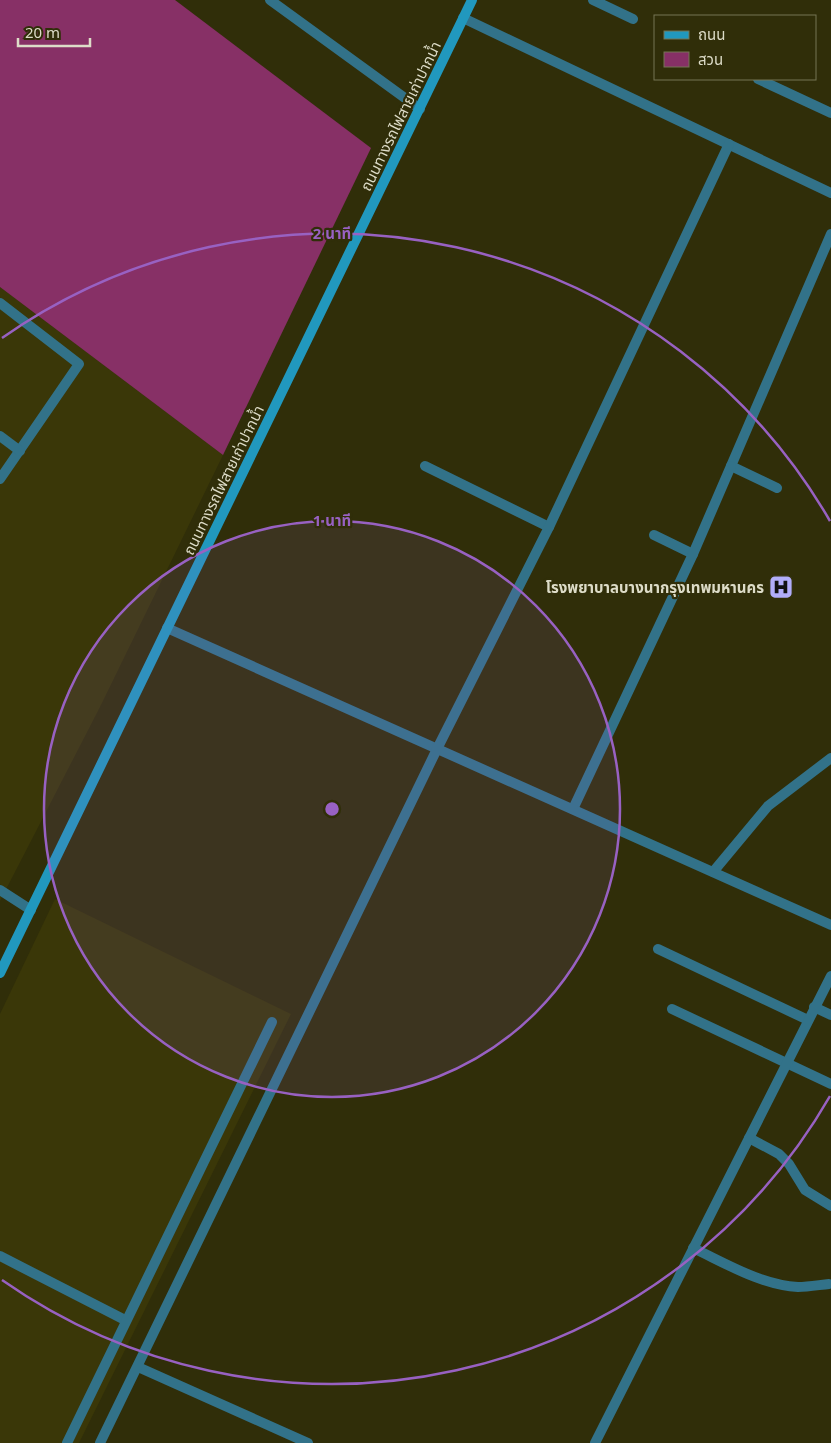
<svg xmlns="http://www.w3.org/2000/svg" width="831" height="1443" font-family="'Noto Sans','Noto Sans Thai',sans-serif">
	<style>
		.built { fill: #3a3708 }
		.green { fill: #873066 }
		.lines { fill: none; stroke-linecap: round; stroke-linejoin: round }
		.lane { stroke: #327289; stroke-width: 10 }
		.street { stroke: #327289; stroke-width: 10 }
		.secondary { stroke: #2198be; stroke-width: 10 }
		.ring { fill: none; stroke: #9861c2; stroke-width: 2.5 }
		.labels { text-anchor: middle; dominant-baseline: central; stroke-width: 4.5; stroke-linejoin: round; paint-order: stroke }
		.street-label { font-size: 15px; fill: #dddcc8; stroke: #302e09 }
		.poi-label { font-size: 15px; font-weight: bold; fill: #dddcc8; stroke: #302e09; text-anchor: end }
		.centre { fill: #9861c2; stroke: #302e09; stroke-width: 2.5 }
		.ring-label { font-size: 15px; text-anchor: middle; font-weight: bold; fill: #9861c2; stroke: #302e09; stroke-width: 4.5; stroke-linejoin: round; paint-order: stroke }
	</style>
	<rect width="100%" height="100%" fill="#302e09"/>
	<g class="built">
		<path d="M0 287 223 455 100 707 0 901Z"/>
		<path d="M55 899 291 1014 79 1443H0V1014Z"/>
	</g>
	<path class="green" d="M0 0H175L371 148 223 455 0 287Z"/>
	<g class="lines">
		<g class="lane">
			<path d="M593 0 633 19"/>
			<path d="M758 79 831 113"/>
			<path d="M0 303 79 364 0 479"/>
			<path d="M0 436 20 451"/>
			<path d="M425 466 549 527"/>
			<path d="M777 488 731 466 831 234"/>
			<path d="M654 535 693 554"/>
			<path d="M573 809 693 554 731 466"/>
			<path d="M713 872 768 806 831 758"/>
			<path d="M0 890 31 910"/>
			<path d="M658 949 808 1020"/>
			<path d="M814 1007 831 1015"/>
			<path d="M672 1009 831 1084"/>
			<path d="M749 1138 779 1154 789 1164 805 1190 831 1206"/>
			<path d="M693 1248C725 1263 761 1285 798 1287 808 1287 819 1285 829 1284"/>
			<path d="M0 1256 125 1320"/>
			<path d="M138 1367 308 1443"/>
			<path d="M67 1443 272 1022"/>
			<path d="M595 1443 831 976"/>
		</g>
		<g class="street">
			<path d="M270 0 420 109"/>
			<path d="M463 18 831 193"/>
			<path d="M167 628 831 925"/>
			<path d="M100 1443 437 749 549 527 729 144"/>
		</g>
		<path class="secondary" d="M0 973 472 0"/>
	</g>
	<circle cx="332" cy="809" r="288" fill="#9861c2" fill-opacity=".12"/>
	<g class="ring">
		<circle cx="332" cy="809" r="288"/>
		<path d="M830 1096A575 575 0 0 1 2 1280M2 338A575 575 0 0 1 830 521"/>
	</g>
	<defs>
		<g id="hospital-square" transform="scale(1.25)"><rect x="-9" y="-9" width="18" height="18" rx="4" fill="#b1adfa" stroke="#302e09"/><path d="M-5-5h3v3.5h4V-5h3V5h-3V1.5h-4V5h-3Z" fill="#111"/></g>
	</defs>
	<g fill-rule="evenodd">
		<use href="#hospital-square" x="781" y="587"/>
	</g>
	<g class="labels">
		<g class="street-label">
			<text transform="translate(400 116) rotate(-64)">ถนนทางรถไฟสายเก่าปากน้ำ</text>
			<text transform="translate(223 480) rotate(-64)">ถนนทางรถไฟสายเก่าปากน้ำ</text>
		</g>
		<g class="poi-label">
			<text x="764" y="587">โรงพยาบาลบางนากรุงเทพมหานคร</text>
		</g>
	</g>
	<circle cx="332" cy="809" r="8" class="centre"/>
	<g class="ring-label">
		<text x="332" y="239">2 นาที</text>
		<text x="332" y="526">1 นาที</text>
	</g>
	<rect x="654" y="15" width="162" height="65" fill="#302e09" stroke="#757455"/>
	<rect x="664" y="31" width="25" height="8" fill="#2198be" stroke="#757455"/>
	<text x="698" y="40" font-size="15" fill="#dddcc8">ถนน</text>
	<rect x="664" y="52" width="25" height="15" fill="#873066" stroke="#757455"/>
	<text x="698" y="65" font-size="15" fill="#dddcc8">สวน</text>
	<path d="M18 38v8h72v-8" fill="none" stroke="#dddcc8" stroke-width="2.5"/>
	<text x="25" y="38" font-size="15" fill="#dddcc8" stroke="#302e09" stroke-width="4" paint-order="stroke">20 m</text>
</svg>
